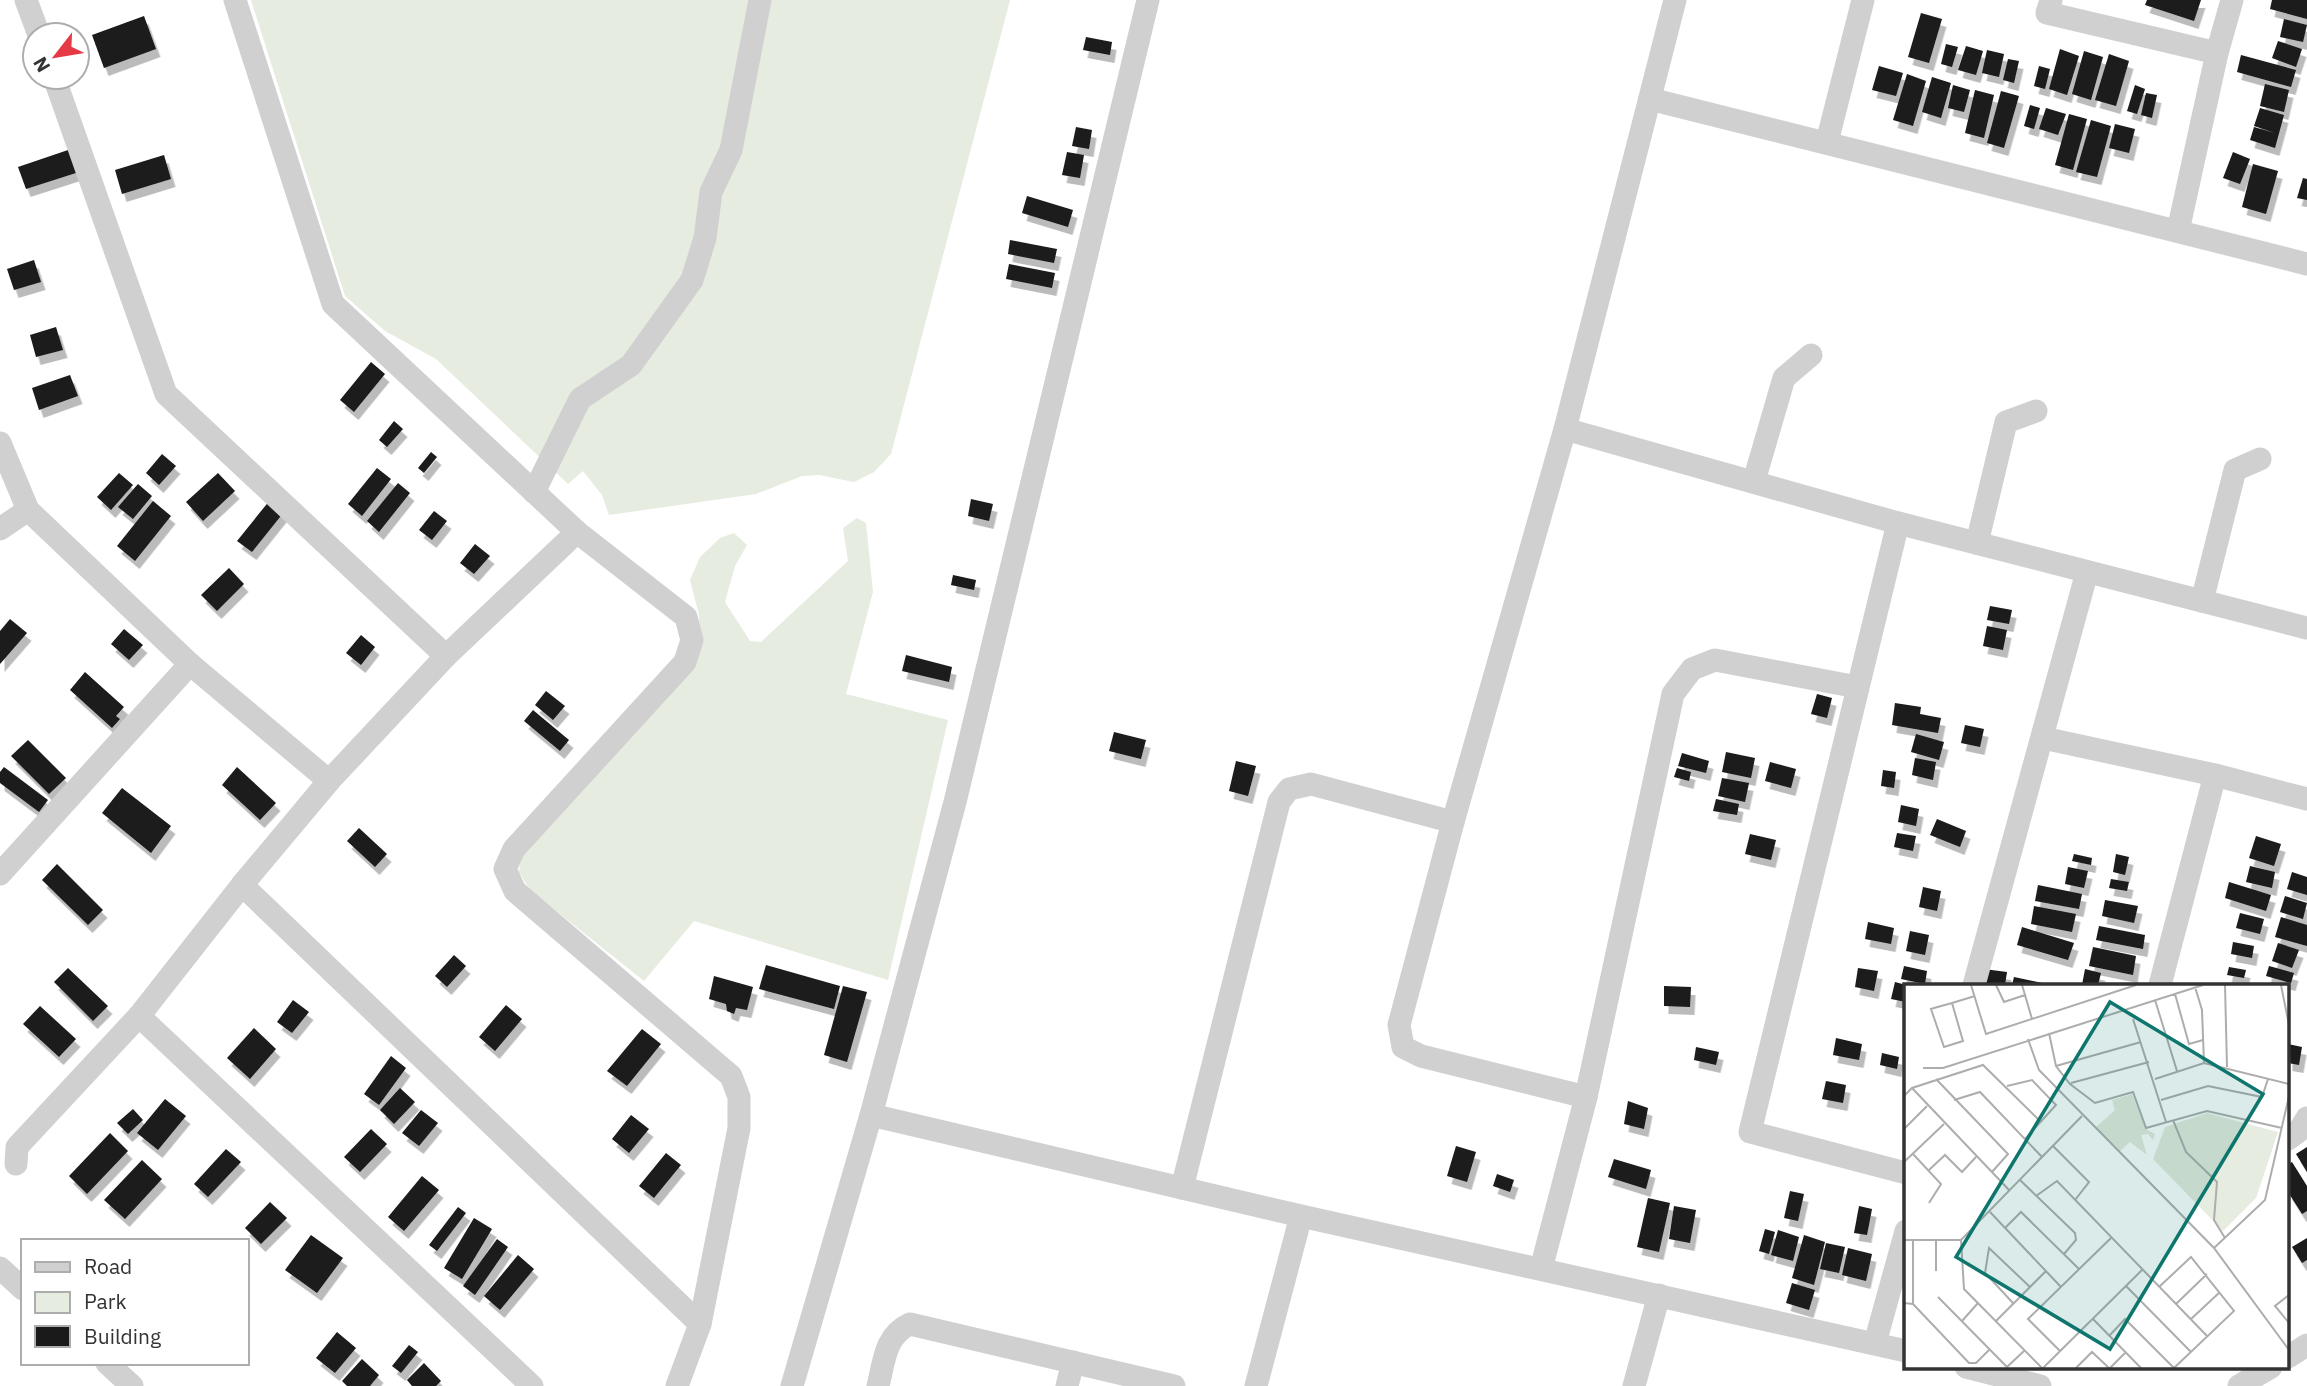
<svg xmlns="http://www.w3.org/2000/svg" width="2307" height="1386" font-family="'IBM Plex Sans',sans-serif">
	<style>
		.green { fill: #e6ecdf }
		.building { fill: #1a1a1a; filter: url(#shadow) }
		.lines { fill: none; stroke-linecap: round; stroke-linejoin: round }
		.street { stroke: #d0d0d0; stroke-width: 23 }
		.inset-road { fill: none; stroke: #adadad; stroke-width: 2 }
		.view { fill: #0f766e; fill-opacity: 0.15; stroke: #0f766e; stroke-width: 3.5 }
		.inset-edge { fill: none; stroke: #333; stroke-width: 3.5 }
	</style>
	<defs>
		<filter id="shadow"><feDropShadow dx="4.5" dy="8" stdDeviation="0" flood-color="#0004"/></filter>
	</defs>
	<rect width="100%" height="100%" fill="#fff"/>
	<g class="green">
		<path d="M251 0H1010L891 454 874 472 854 482 819 475 802 476 756 494 609 515 602 495 583 471 568 484 436 359 385 331 345 296Z"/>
		<path d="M857 518 866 523 873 592 846 694 948 720 888 980 694 921 644 981 530 890 519 872 521 852 700 640 699 615 690 580 700 557 720 538 734 533 747 545 735 566 725 602 750 641 761 642 848 561 843 528Z"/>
	</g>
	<g class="building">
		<path d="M2147 0H2201L2194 21 2145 5Z"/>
		<path d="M2272 0H2307V19L2270 9Z"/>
		<path d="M1921 13 1942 19 1929 63 1908 57Z"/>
		<path d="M144 16 156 49 104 68 92 35Z"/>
		<path d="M2284 19 2307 25 2303 42 2280 37Z"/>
		<path d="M1086 37 1112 42 1110 55 1083 50Z"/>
		<path d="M2278 41 2302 49 2296 67 2272 58Z"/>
		<path d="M1946 44 1958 47 1952 67 1941 64Z"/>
		<path d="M1966 46 1983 51 1976 75 1958 70Z"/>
		<path d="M2060 49 2079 56 2067 95 2049 89Z"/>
		<path d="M1987 50 2004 54 1999 77 1982 73Z"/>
		<path d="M2084 51 2103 57 2091 100 2072 94Z"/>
		<path d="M2109 54 2129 61 2116 106 2095 100Z"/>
		<path d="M2241 55 2296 70 2291 87 2237 72Z"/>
		<path d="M2008 59 2019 61 2014 83 2003 80Z"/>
		<path d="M1879 66 1903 73 1896 96 1872 90Z"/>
		<path d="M2039 66 2050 69 2045 89 2034 86Z"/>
		<path d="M1907 74 1926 81 1913 126 1893 120Z"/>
		<path d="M1932 77 1951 83 1941 118 1922 112Z"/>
		<path d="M2265 84 2289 90 2284 112 2260 106Z"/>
		<path d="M1953 85 1970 90 1964 112 1948 108Z"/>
		<path d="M2135 85 2145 89 2137 114 2127 111Z"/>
		<path d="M1975 90 1994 95 1984 138 1965 133Z"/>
		<path d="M2001 91 2019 96 2004 148 1987 143Z"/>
		<path d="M2146 93 2157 95 2152 118 2141 115Z"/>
		<path d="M2030 105 2040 108 2034 129 2024 126Z"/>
		<path d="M2046 108 2066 114 2058 135 2039 129Z"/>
		<path d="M2260 108 2284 115 2275 148 2250 140 2254 127 2275 133 2254 126Z"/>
		<path d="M2069 114 2087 119 2073 170 2055 165Z"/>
		<path d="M2091 120 2111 126 2097 177 2076 172Z"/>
		<path d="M2115 124 2135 129 2129 153 2109 148Z"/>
		<path d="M1076 127 1092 130 1089 149 1072 146Z"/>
		<path d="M71 149 79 172 26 189 18 167Z"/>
		<path d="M1067 152 1084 155 1080 178 1062 175Z"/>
		<path d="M2233 152 2250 159 2240 184 2223 178Z"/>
		<path d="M164 155 171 179 122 194 115 170Z"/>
		<path d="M2253 164 2278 171 2266 214 2242 207Z"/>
		<path d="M2303 178 2307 179V200L2297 198Z"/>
		<path d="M1027 196 1073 210 1068 227 1022 213Z"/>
		<path d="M1010 240 1057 249 1054 263 1008 254Z"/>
		<path d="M34 260 41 282 14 290 7 269Z"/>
		<path d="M1009 264 1055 273 1052 288 1006 279Z"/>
		<path d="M56 327 63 350 36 357 30 335Z"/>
		<path d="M371 362 385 374 354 412 340 400Z"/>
		<path d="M70 375 78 396 39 410 32 388Z"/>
		<path d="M394 421 403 429 387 447 379 440Z"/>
		<path d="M431 452 437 457 424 473 418 468Z"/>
		<path d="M162 454 176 466 159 485 146 473Z"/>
		<path d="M377 468 391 479 362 516 348 504Z"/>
		<path d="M119 473 133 485 111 510 97 497Z"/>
		<path d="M218 473 235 491 203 521 186 502Z"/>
		<path d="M398 483 410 493 379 532 367 521Z"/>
		<path d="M138 484 152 496 133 519 118 507Z"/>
		<path d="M971 499 993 504 989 521 968 516Z"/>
		<path d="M270 500 284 512 252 552 237 541Z"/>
		<path d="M153 501 171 516 135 561 117 546Z"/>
		<path d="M434 511 447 521 432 540 419 530Z"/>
		<path d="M475 544 490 556 474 574 460 563Z"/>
		<path d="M229 568 244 584 217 611 201 595Z"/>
		<path d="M953 575 976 580 974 590 951 585Z"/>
		<path d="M1990 606 2012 610 2009 624 1987 620Z"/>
		<path d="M10 619 27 633 0 664V631Z"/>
		<path d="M1987 626 2007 630 2003 650 1983 646Z"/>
		<path d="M124 629 143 645 129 660 111 644Z"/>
		<path d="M361 635 375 647 361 665 346 653Z"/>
		<path d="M906 655 952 667 949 682 902 671Z"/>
		<path d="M85 672 124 707 116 716 120 719 112 728 70 690Z"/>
		<path d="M546 691 565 706 553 720 535 705Z"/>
		<path d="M1817 694 1832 698 1827 718 1811 714Z"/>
		<path d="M1895 703 1921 707 1920 714 1941 718 1938 733 1892 725Z"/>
		<path d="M533 710 569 740 560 751 524 721Z"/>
		<path d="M1965 725 1984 729 1980 747 1961 743Z"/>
		<path d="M1114 732 1146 740 1141 759 1109 751Z"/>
		<path d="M1916 734 1944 742 1939 760 1911 752Z"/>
		<path d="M28 740 66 778 49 794 11 756Z"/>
		<path d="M1726 752 1755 758 1751 778 1722 772Z"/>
		<path d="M1682 753 1709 761 1706 773 1678 766Z"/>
		<path d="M1915 758 1936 762 1933 780 1912 775Z"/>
		<path d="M1236 761 1256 766 1248 796 1229 791Z"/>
		<path d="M1770 762 1796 769 1791 788 1765 781Z"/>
		<path d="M4 767 48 800 39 812 0 783V772Z"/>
		<path d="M237 767 276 803 260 820 222 785Z"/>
		<path d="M1677 768 1691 772 1689 781 1674 777Z"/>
		<path d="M1883 770 1896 772 1894 788 1881 786Z"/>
		<path d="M1722 778 1749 783 1745 802 1718 796Z"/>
		<path d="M122 788 171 826 151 853 102 813Z"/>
		<path d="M1716 799 1739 804 1737 815 1713 811Z"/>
		<path d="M1901 805 1919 809 1916 826 1898 822Z"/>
		<path d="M1937 819 1966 831 1960 847 1930 835Z"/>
		<path d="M359 828 387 854 375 867 347 841Z"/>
		<path d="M1897 833 1916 836 1913 851 1894 847Z"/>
		<path d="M1750 834 1776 840 1771 860 1745 854Z"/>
		<path d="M2256 836 2281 844 2274 866 2249 858Z"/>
		<path d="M2074 854 2092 858 2091 865 2072 861Z"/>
		<path d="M2116 854 2129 857 2125 875 2113 872Z"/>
		<path d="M57 864 103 910 88 925 42 880Z"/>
		<path d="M2250 866 2275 872 2272 888 2246 882Z"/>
		<path d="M2068 867 2088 871 2084 888 2065 884Z"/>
		<path d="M2292 872 2307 877V895L2287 889Z"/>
		<path d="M2111 879 2129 882 2127 891 2109 888Z"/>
		<path d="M2229 882 2271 895 2266 911 2225 898Z"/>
		<path d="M2038 885 2082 894 2079 909 2035 901Z"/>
		<path d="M1923 887 1941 891 1937 911 1919 907Z"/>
		<path d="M2285 896 2307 903 2303 919 2280 912Z"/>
		<path d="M2105 900 2138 906 2134 923 2102 916Z"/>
		<path d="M2034 906 2076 914 2072 932 2031 924Z"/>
		<path d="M2240 913 2264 919 2260 934 2236 928Z"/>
		<path d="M2281 917 2307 925V946L2275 937Z"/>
		<path d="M1868 922 1894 928 1891 944 1865 939Z"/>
		<path d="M2099 926 2145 935 2143 949 2096 940Z"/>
		<path d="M2022 927 2074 943 2068 960 2017 945Z"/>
		<path d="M1910 931 1929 935 1925 955 1906 951Z"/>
		<path d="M2233 942 2254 946 2252 958 2231 954Z"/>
		<path d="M2278 943 2299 950 2292 968 2272 961Z"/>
		<path d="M2093 947 2136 956 2133 975 2089 966Z"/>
		<path d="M454 955 466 966 447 987 435 976Z"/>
		<path d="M766 965 840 986 834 1009 759 989Z"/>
		<path d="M1904 966 1927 971 1925 984 1901 979Z"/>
		<path d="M2269 966 2294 973 2291 983 2266 976Z"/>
		<path d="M2229 967 2246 970 2244 978 2227 975Z"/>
		<path d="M68 968 108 1006 93 1021 54 982Z"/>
		<path d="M1858 968 1878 971 1874 991 1855 987Z"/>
		<path d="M1984 969 2007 972 2005 985 1982 984Z"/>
		<path d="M2085 969 2101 973 2098 985H2082Z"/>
		<path d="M714 976 753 987 747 1010 736 1008 734 1014 727 1011 726 1004 709 999Z"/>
		<path d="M2014 977 2047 984V985H2012Z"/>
		<path d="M1895 982 1906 985V1002L1891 999Z"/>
		<path d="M843 986 867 992 847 1062 824 1055Z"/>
		<path d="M1664 986 1691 987 1690 1007 1664 1006Z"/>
		<path d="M293 1000 309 1012 292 1033 277 1022Z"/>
		<path d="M506 1005 522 1019 495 1051 479 1037Z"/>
		<path d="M40 1006 76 1039 59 1057 23 1024Z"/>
		<path d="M254 1028 276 1049 250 1079 227 1058Z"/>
		<path d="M642 1029 661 1044 627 1086 607 1071Z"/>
		<path d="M1836 1038 1862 1044 1859 1060 1833 1055Z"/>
		<path d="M2288 1044 2302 1047 2299 1065 2288 1063Z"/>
		<path d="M1696 1047 1719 1052 1716 1065 1694 1060Z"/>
		<path d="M1882 1053 1899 1057 1897 1069 1880 1065Z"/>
		<path d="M391 1056 406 1068 379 1105 364 1094Z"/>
		<path d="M1826 1081 1846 1085 1843 1103 1822 1099Z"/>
		<path d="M400 1088 415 1102 394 1124 380 1110Z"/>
		<path d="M165 1099 186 1116 158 1150 137 1133Z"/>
		<path d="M1628 1101 1648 1108 1644 1129 1624 1124Z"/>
		<path d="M133 1109 143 1120 128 1134 117 1123Z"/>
		<path d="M421 1110 438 1123 419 1146 402 1133Z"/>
		<path d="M631 1115 649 1129 629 1153 612 1139Z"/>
		<path d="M371 1129 387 1144 360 1172 344 1157Z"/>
		<path d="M110 1133 128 1151 87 1194 69 1176Z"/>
		<path d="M1456 1146 1476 1152 1467 1182 1447 1176Z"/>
		<path d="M2307 1147V1172L2296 1154Z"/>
		<path d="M226 1149 241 1162 208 1197 194 1184Z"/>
		<path d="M666 1153 681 1165 654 1198 639 1186Z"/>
		<path d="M1614 1159 1651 1170 1646 1189 1608 1177Z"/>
		<path d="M142 1160 162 1179 125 1219 104 1200Z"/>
		<path d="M2292 1162 2307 1186V1211L2302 1214 2288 1192V1164Z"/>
		<path d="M1497 1174 1514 1180 1510 1192 1493 1186Z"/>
		<path d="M422 1176 439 1190 404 1231 388 1217Z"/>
		<path d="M1790 1191 1804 1194 1798 1221 1784 1218Z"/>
		<path d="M1648 1198 1670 1203 1659 1252 1637 1247Z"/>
		<path d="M270 1202 287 1218 261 1244 245 1228Z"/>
		<path d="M1674 1206 1696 1210 1690 1243 1669 1239Z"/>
		<path d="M1859 1206 1872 1209 1867 1235 1854 1233Z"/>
		<path d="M458 1207 466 1213 437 1251 429 1245Z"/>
		<path d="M474 1218 492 1229 462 1279 444 1268Z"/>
		<path d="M1765 1229 1775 1232 1769 1254 1759 1251Z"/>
		<path d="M1778 1230 1799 1237 1793 1261 1771 1255Z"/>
		<path d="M311 1235 343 1258 317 1293 285 1270Z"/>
		<path d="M1804 1235 1825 1242 1814 1285 1792 1278Z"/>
		<path d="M2307 1238V1260L2302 1263 2292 1247Z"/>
		<path d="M497 1239 508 1247 475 1295 463 1286Z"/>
		<path d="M1826 1243 1845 1247 1839 1273 1820 1269Z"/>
		<path d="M1848 1248 1872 1254 1866 1281 1842 1275Z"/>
		<path d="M518 1255 534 1269 500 1310 484 1296Z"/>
		<path d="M1792 1283 1815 1290 1809 1310 1786 1303Z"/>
		<path d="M337 1332 356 1348 335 1373 316 1358Z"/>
		<path d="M409 1345 418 1352 401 1373 392 1366Z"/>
		<path d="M362 1359 379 1375 370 1386H347L342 1381Z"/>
		<path d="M424 1363 441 1381 436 1386H412L407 1380Z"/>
	</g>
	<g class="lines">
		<g class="street">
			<path d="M26 0 39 35"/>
			<path d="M235 0 333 304 577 532 686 617 692 640 685 662 514 849 505 869 515 891 731 1076 739 1097V1128L700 1324 677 1386"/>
			<path d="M2051 0 2047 13 2217 53"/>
			<path d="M54 77 166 394 446 656"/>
			<path d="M1650 99 2307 264"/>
			<path d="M1827 142 1863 0"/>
			<path d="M2178 231 2217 53 2232 0"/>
			<path d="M1565 429 1898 523 2307 628"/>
			<path d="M0 443 28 510 190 664 329 781"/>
			<path d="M1754 481 1784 378 1811 355"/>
			<path d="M534 492 580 399 631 365 692 280 705 238 711 192 731 150 760 0"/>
			<path d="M1898 523 1750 1132 1906 1173"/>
			<path d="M0 529 28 510"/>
			<path d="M1977 543 2006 422 2036 411"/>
			<path d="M2202 601 2235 470 2260 459"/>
			<path d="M2043 738 2215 775 2307 799"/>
			<path d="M0 874 190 664"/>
			<path d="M242 885 700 1324"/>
			<path d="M1974 985 2087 572"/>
			<path d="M2160 985 2215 775"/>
			<path d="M139 1016 532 1386"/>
			<path d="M1586 1097 1421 1056 1403 1047 1399 1025 1453 822 1565 429 1675 0"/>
			<path d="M871 1115 1301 1216 1906 1351"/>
			<path d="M2288 1139 2299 1131 2307 1118"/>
			<path d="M16 1164 17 1147 139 1016 242 885 329 781 446 656 577 532"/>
			<path d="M1182 1188 1279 802 1289 789 1311 784 1453 822"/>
			<path d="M0 1268 23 1289"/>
			<path d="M1541 1269 1586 1097 1673 694 1692 669 1715 660 1857 687"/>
			<path d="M1875 1343 1906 1231"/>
			<path d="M2288 1357 2307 1345"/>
			<path d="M107 1363 132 1386"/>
			<path d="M1966 1367 2040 1386"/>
			<path d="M792 1386 871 1115 955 802 1148 0"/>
			<path d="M878 1386C884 1362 885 1335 910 1324L1174 1386"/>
			<path d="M1067 1386 1073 1362"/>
			<path d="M1256 1386 1301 1216"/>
			<path d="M1634 1386 1659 1295"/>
			<path d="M2239 1386 2271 1367"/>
		</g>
	</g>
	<g transform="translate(1904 984)">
		<rect width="385" height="385" fill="#fff"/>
		<path d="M228 110 242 145 251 150 249 156 244 150 237 151 243 171 226 158 216 167 192 143 211 126 208 116ZM303 129 374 148 352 214 319 247 249 175 261 143Z" fill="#e6ecdf"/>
		<path class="inset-road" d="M67 1 82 50 232 1M92 1 100 18 121 11 118 1M321 1 323 83M377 1 385 41M291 3 298 26 300 79M271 10 285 60 299 56M121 11 128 35M251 16 273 87M48 19 59 57 40 63 27 25 30 24 48 19 71 12M229 35 262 138M145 49 152 82 166 100 191 119 229 108 242 144 303 127 378 144M124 55 135 86 310 264 385 366M152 82 237 58M19 84H39L299 1M32 95 104 170 88 188M251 95 300 79 385 100M167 99 245 78M103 102 128 96 152 121 121 155M8 104 106 207M0 112 8 104 79 81 137 138M50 116 76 108 138 173M257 116 304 102 358 113 364 95M269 136 282 168 313 198 310 236 321 254M0 145 23 122M149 162 185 198 171 216M9 170 37 200 25 219M0 178 40 140M25 186 41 171 58 188 72 173M116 196 171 249 172 256 160 270M132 212 153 197 304 353M86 228 157 303M101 244 117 228 175 285M0 256H57L178 132M57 256 60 305 138 384M310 264 361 216 385 112M32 287V256M222 302 287 368M255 303 287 273 330 327 270 384M385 311 371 322 385 339M34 313 103 383M0 319 9 320 65 379H72L85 366M109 319 81 289 85 264 126 303M9 320V256M272 320 303 290M189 335 237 384M287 335 316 308M58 337 74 319M92 337 142 287M206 351 221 335 270 384M156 367 124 335 207 254M103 383 121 366M139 384 238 286M172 384 188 368 205 384M206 384 222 368"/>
		<path class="view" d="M206 18 359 110 206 365 52 273Z"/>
		<rect width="385" height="385" class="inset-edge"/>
	</g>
	<rect x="21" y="1239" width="228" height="126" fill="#ffffff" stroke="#adadad" stroke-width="2"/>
	<rect x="35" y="1262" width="35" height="10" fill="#d0d0d0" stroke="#adadad" stroke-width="2"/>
	<text x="84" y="1274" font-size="21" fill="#333333">Road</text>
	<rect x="35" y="1292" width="35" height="21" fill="#e6ecdf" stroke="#adadad" stroke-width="2"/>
	<text x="84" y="1309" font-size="21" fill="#333333">Park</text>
	<rect x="35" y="1326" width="35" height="21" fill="#1a1a1a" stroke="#adadad" stroke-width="2"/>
	<text x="84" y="1344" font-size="21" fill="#333333">Building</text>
	<g transform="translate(56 56) rotate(239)"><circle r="33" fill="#ffffff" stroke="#adadad" stroke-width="2"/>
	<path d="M0-5L12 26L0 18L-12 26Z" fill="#e63946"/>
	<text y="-10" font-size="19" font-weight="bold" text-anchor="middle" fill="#333333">N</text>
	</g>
</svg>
